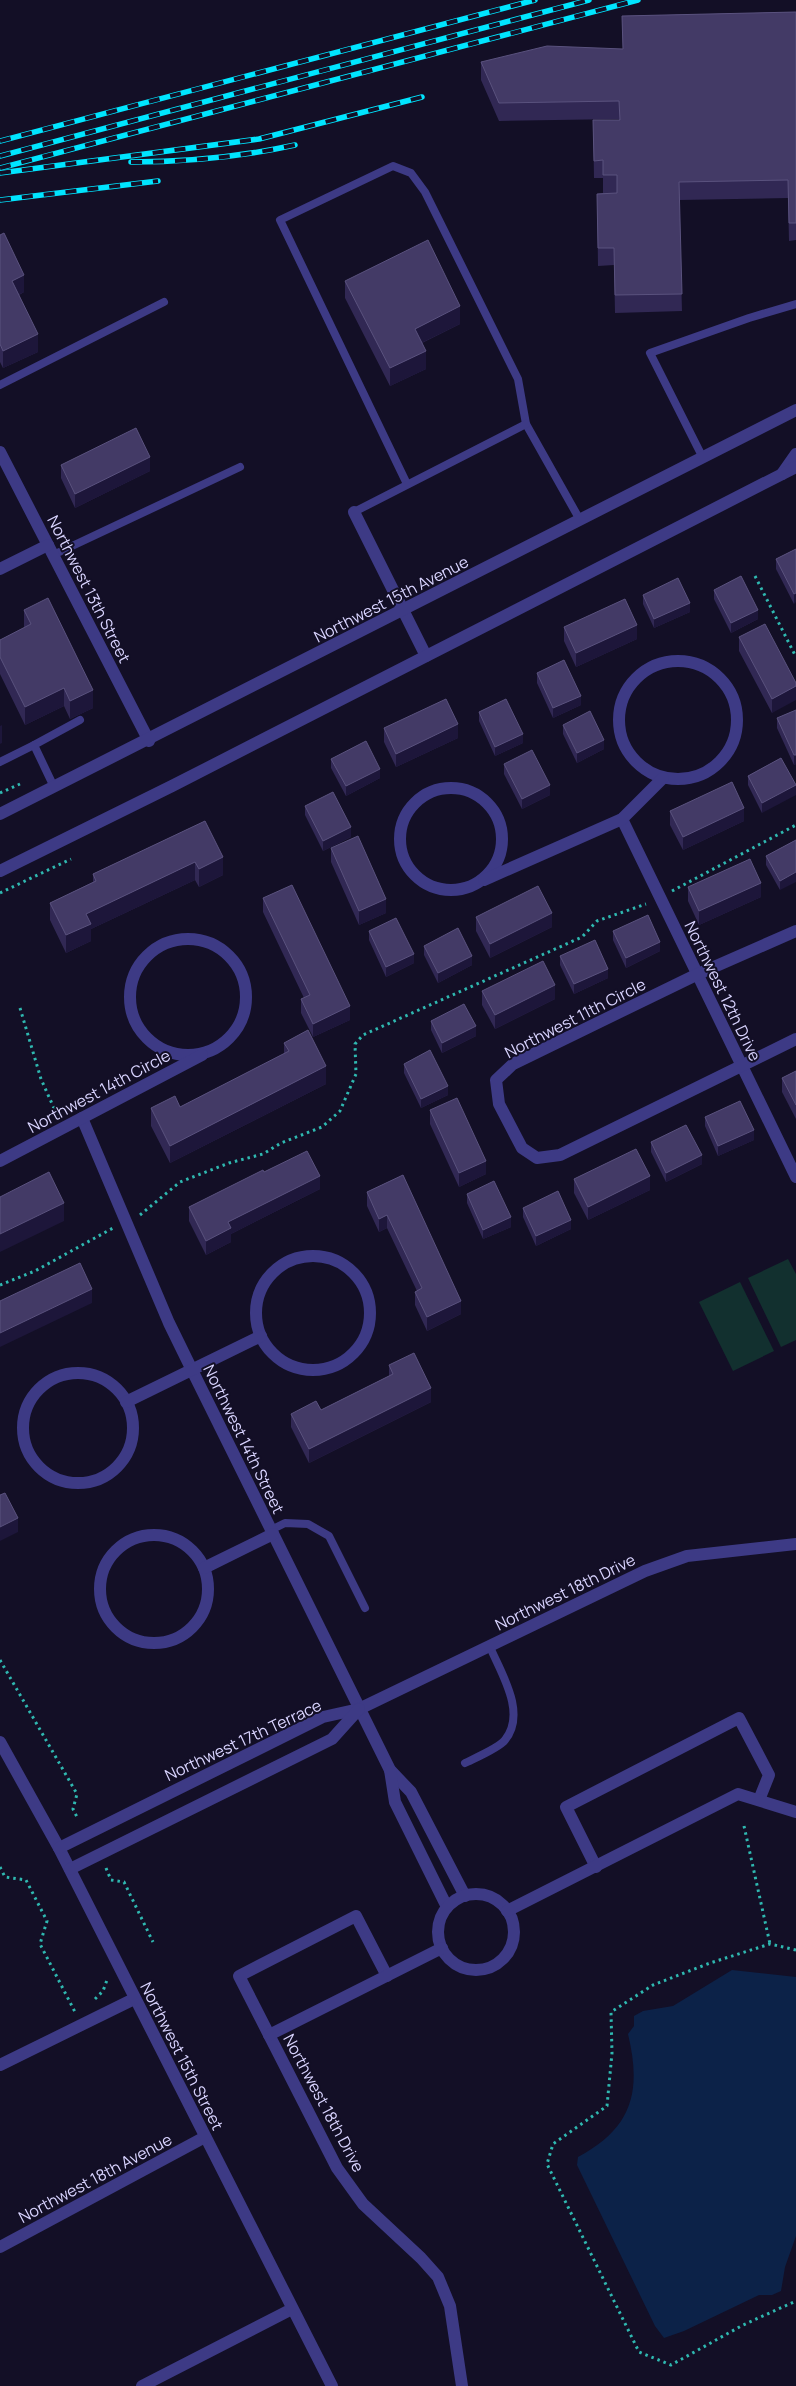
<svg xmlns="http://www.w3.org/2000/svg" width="796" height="2386" font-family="Manrope,sans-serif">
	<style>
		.green { fill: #12302f }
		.water { fill: #0c2248 }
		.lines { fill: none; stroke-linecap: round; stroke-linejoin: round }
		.path { stroke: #2fb8b0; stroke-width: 3; stroke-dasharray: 2.5 4; stroke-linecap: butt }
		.service { stroke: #3d3a85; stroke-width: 8 }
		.minor { stroke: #3d3a85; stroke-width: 12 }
		.tertiary { stroke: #3d3a85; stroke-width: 12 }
		.rail-casing { stroke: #00e5ff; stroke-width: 5.5 }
		.rail { stroke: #130f26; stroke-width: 4; stroke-dasharray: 11; stroke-linecap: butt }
		.wall { fill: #312854 }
		.shaded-wall { fill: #1d163a }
		.building { fill: #433a66; stroke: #5a527e }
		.labels { text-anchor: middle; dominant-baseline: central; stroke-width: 4; stroke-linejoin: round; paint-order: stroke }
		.street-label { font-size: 16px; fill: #d9d4ff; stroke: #130f26 }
	</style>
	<rect width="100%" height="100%" fill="#130f26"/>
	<g class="green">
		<path d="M788 1259 796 1274V1340L781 1347 748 1278Z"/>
		<path d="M740 1282 774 1351 733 1371 699 1302Z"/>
	</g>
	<path class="water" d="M732 1970 796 1977V2236L785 2267 781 2291 772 2295H759L684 2331 664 2338 655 2326 577 2165 578 2157C632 2128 642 2092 628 2034L634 2026V2016L643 2011 673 2006Z"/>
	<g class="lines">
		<g class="path">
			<path d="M755 576 796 657"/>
			<path d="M0 793 20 784"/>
			<path d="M672 891 796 825"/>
			<path d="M0 893 71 859"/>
			<path d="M20 1008 41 1079 57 1115"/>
			<path d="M140 1215 180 1182 229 1163 263 1154 281 1143 322 1127 340 1111 356 1074 355 1044 363 1035 582 937 597 921 646 904"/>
			<path d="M0 1285 35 1271 113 1228"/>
			<path d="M0 1660 77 1794 73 1809 78 1819"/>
			<path d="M744 1826 770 1944"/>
			<path d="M0 1867 5 1877 26 1880 47 1921 40 1944 75 2012"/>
			<path d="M106 1868 111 1880 124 1882 153 1942"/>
			<path d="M796 1950 770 1944 710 1963 653 1985 611 2012 612 2053 607 2106 553 2144 547 2164 639 2352 671 2365 743 2325 796 2301"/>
			<path d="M95 1999 103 1991 107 1980"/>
		</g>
		<g class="service">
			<path d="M0 385 164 302"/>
			<path d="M703 458 650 353 749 318 796 304"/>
			<path d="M407 484 280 220 393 166 411 173 425 192 518 379 526 424 580 520"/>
			<path d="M354 512 526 424"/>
			<path d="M53 555 240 467"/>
			<path d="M34 745 80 720"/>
			<path d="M0 762 34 745 54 787"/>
			<path d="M271 1530 285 1523 308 1524 329 1536 365 1608"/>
			<path d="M465 1763C475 1758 499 1748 505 1740 527 1713 501 1673 490 1647"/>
		</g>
		<g class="minor">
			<path d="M0 452 149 741"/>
			<path d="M354 512 426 656"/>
			<path d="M0 569 48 545"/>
			<circle cx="678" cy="720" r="59"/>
			<circle cx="451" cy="839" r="51"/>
			<path d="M622 819 796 1177"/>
			<path d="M484 880 622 819 663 778"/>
			<path d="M796 931 698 974 513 1064 496 1080 499 1104 522 1148 537 1158 560 1155 796 1039"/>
			<circle cx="188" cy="997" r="58"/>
			<path d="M82 1118 169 1323 192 1370 390 1770 411 1792 465 1896"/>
			<path d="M0 1161 202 1055"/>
			<circle cx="313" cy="1313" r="57"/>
			<circle cx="78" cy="1428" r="55"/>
			<path d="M126 1402 261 1336"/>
			<circle cx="154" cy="1589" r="54"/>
			<path d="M204 1568 273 1534"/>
			<path d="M390 1770 395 1802 447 1907"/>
			<path d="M596 1867 566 1807 739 1718 769 1775 759 1800"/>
			<circle cx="476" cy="1932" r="38"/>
			<path d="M507 1911 738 1794 796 1812"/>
			<path d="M387 1976 356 1916 239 1976 337 2168 363 2204 421 2258 438 2277 450 2306 462 2386"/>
			<path d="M269 2035 442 1948"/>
			<path d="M0 2065 134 1999"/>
			<path d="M0 2247 205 2137"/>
			<path d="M142 2386 292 2309"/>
		</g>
		<g class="tertiary">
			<path d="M782 474 796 454"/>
			<path d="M0 814 796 410"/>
			<path d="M0 871 172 786 796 467"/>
			<path d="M0 1742 59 1848 332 2386"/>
			<path d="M59 1848 323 1717 359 1709 645 1571 687 1556 796 1544"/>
			<path d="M70 1869 332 1739 359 1709"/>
		</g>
		<g class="rail-casing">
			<g id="rail">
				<path d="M0 141 535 0"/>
				<path d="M0 156 589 0"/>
				<path d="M131 162C187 162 240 157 295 145"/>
				<path d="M0 168 638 0"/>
				<path d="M0 173 259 139 422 97"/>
				<path d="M0 200 158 181"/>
			</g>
		</g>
		<use href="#rail" class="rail"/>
	</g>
	<g class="wall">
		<path d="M796 12V240L789 241 788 198 679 200 682 311 615 313 614 265 598 266 597 194 603 193V178H594L593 120H619V119L499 121 481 80V62L623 49 622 16Z"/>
		<path d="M0 235 24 292 19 295 38 352 3 368 0 362Z"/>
		<path d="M345 281 460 324 422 343 426 369 390 386 345 298Z"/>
		<path d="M61 465 150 471 75 508 61 478Z"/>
		<path d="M796 549 794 604 776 569V559Z"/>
		<path d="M714 590 758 619 731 633 714 599Z"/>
		<path d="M643 595 690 612 654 628 643 604Z"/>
		<path d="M24 610 93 708 70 719 64 706 25 725 0 674V640L24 628Z"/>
		<path d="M564 627 637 639 576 667 564 641Z"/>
		<path d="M739 637 796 683 772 713 739 651Z"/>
		<path d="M537 673 581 705 553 718 537 683Z"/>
		<path d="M796 710V764L794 765 777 728V718Z"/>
		<path d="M479 712 523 743 495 756 479 721Z"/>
		<path d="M563 725 604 749 577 763 563 734Z"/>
		<path d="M384 728 458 738 396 767 384 742Z"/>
		<path d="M781 758 762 813 748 785V776Z"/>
		<path d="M331 759 380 778 346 796 331 768Z"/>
		<path d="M504 764 550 795 522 809 504 774Z"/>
		<path d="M305 806 351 837 323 851 305 815Z"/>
		<path d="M670 811 744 821 683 850 670 825Z"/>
		<path d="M205 821 223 875 199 887 195 880 91 929V941L66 953 50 920V903L93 882V874Z"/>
		<path d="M796 840 780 890 766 865V856Z"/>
		<path d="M331 848 386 913 359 925 331 862Z"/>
		<path d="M688 887 761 897 699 925 688 901Z"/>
		<path d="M263 898 350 1020 313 1037 301 1013V999L304 998 263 912Z"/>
		<path d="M476 917 552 927 490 958 476 931Z"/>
		<path d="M369 931 414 963 386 977 369 940Z"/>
		<path d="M613 931 660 951 626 968 613 940Z"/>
		<path d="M424 946 472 965 438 983 424 955Z"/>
		<path d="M560 956 608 978 574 994 560 965Z"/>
		<path d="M482 991 555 999 495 1029 482 1005Z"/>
		<path d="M431 1021 476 1036 442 1053 431 1030Z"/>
		<path d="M284 1043 326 1084 170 1163 151 1126V1108L180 1107 284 1054Z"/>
		<path d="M404 1064 448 1095 421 1108 404 1073Z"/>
		<path d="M796 1071V1119L782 1092V1078Z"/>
		<path d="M430 1110 486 1174 459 1187 430 1124Z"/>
		<path d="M705 1117 754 1140 718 1156 705 1126Z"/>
		<path d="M651 1142 702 1164 666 1182 651 1152Z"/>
		<path d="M264 1172 320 1189 231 1234V1242L206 1255 189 1221V1207Z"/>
		<path d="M403 1175 461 1314 427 1331 415 1305V1292L417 1291 387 1228 379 1232 367 1206V1192Z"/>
		<path d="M574 1179 650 1190 588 1220 574 1193Z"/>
		<path d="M467 1194 511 1227 483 1239 467 1203Z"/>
		<path d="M523 1208 571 1229 536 1246 523 1217Z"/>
		<path d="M389 1365 431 1402 309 1463 291 1427V1414L321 1410 389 1376Z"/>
	</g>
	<g class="shaded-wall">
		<path d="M24 275V292L12 298V281Z"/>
		<path d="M460 306V324L415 346V329Z"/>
		<path d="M38 334V352L3 368V351Z"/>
		<path d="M426 351V369L390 386V368Z"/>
		<path d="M150 457V471L75 508V494Z"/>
		<path d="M796 593V602L794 604V594Z"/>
		<path d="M690 603V612L654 628V619Z"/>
		<path d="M758 610V619L731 633V623Z"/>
		<path d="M637 625V639L576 667V653Z"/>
		<path d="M796 686V700L772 713V699Z"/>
		<path d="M64 688V706L25 725V707Z"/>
		<path d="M93 690V708L70 719V701Z"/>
		<path d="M581 696V705L553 718V708Z"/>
		<path d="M458 724V738L396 767V754Z"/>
		<path d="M2 725V743L0 744V726Z"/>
		<path d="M523 734V743L495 756V747Z"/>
		<path d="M604 740V749L577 763V753Z"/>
		<path d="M794 755H796V764L794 765Z"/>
		<path d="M380 769V778L346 796V786Z"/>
		<path d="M550 785V795L522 809V799Z"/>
		<path d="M796 785V795L762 813V803Z"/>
		<path d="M744 808V821L683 850V837Z"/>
		<path d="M351 827V837L323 851V841Z"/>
		<path d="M223 857V875L199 887V869Z"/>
		<path d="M195 862V880L91 929V941L66 953V935L86 914Z"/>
		<path d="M796 872V882L780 890V881Z"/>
		<path d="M761 883V897L699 925V911Z"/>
		<path d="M386 899V913L359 925V911Z"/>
		<path d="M552 913V927L490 958V944Z"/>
		<path d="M660 942V951L626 968V958Z"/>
		<path d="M414 954V963L386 977V967Z"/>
		<path d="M472 956V965L438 983V973Z"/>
		<path d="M608 969V978L574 994V984Z"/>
		<path d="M555 985V999L495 1029V1015Z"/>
		<path d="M350 1006V1020L313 1037V1024Z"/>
		<path d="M476 1026V1036L442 1053V1043Z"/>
		<path d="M326 1066V1084L170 1163V1146Z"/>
		<path d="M448 1086V1095L421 1108V1099Z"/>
		<path d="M754 1130V1140L718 1156V1146Z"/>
		<path d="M702 1155V1164L666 1182V1173Z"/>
		<path d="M486 1161V1174L459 1187V1173Z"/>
		<path d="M320 1176V1189L231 1234V1242L206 1255V1241L228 1222Z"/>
		<path d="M650 1176V1190L588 1220V1207Z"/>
		<path d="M64 1203V1221L0 1252V1234Z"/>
		<path d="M387 1215V1228L379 1232V1219Z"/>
		<path d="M511 1217V1227L483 1239V1230Z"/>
		<path d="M571 1220V1229L536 1246V1236Z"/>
		<path d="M92 1289V1303L0 1347V1333Z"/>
		<path d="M461 1301V1314L427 1331V1317Z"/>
		<path d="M431 1388V1402L309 1463V1449Z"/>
		<path d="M18 1518V1532L0 1541V1527Z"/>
	</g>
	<g class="building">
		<path d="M796 12V223H789L788 180 679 182 682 294 615 295 614 248H598L597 194 617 193V175H603V160L594 161 593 120H620L619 101 499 103 481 62 547 46 623 49 622 16Z"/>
		<path d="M4 233 24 275 12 281 38 334 3 351 0 344V235Z"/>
		<path d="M428 240 460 306 415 329 426 351 390 368 345 281Z"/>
		<path d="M136 428 150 457 75 494 61 465Z"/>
		<path d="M796 549V593L794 594 776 559Z"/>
		<path d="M741 576 758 610 731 623 714 590Z"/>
		<path d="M678 578 690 603 654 619 643 595Z"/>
		<path d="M48 598 93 690 70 701 64 688 25 707 0 657V640L31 624 24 610Z"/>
		<path d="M625 599 637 625 576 653 564 627Z"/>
		<path d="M765 624 796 683V686L772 699 739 637Z"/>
		<path d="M564 660 581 696 553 708 537 673Z"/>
		<path d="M446 699 458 724 396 754 384 728Z"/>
		<path d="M506 699 523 734 495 747 479 712Z"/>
		<path d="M796 710V755H794L777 718Z"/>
		<path d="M590 711 604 740 577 753 563 725Z"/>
		<path d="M366 741 380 769 346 786 331 759Z"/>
		<path d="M532 750 550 785 522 799 504 764Z"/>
		<path d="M781 758 796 785 762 803 748 776Z"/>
		<path d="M732 782 744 808 683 837 670 811Z"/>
		<path d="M333 792 351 827 323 841 305 806Z"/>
		<path d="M205 821 223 857 199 869 195 862 86 914 91 924 66 935 50 903 96 881 93 874Z"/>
		<path d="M358 836 386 899 359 911 331 848Z"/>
		<path d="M796 840V872L780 881 766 856Z"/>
		<path d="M750 859 761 883 699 911 688 887Z"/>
		<path d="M292 885 350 1006 313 1024 301 999 310 995 263 898Z"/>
		<path d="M538 886 552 913 490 944 476 917Z"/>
		<path d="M648 915 660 942 626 958 613 931Z"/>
		<path d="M396 918 414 954 386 967 369 931Z"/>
		<path d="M458 928 472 956 438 973 424 946Z"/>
		<path d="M595 940 608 969 574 984 560 956Z"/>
		<path d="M543 961 555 985 495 1015 482 991Z"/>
		<path d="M464 1004 476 1026 442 1043 431 1021Z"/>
		<path d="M308 1030 326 1066 170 1146 151 1108 175 1096 180 1107 289 1051 284 1043Z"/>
		<path d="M430 1050 448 1086 421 1099 404 1064Z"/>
		<path d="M796 1071V1105L782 1078Z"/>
		<path d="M457 1098 486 1161 459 1173 430 1110Z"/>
		<path d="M740 1101 754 1130 718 1146 705 1117Z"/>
		<path d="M686 1125 702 1155 666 1173 651 1142Z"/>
		<path d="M636 1149 650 1176 588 1207 574 1179Z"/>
		<path d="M307 1151 320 1176 228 1222 231 1228 206 1241 189 1207 263 1170 264 1172Z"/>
		<path d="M49 1172 64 1203 0 1234V1197Z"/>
		<path d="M403 1175 461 1301 427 1317 415 1292 422 1288 387 1215 379 1219 367 1192Z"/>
		<path d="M494 1181 511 1217 483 1230 467 1194Z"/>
		<path d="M558 1191 571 1220 536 1236 523 1208Z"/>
		<path d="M80 1263 92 1289 0 1333V1301Z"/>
		<path d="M414 1353 431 1388 309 1449 291 1414 316 1401 321 1410 393 1374 389 1365Z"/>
		<path d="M5 1493 18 1518 0 1527V1495Z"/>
	</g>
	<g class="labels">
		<g class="street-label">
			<text transform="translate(89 589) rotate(63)">Northwest 13th Street</text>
			<text transform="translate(391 599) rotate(-27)">Northwest 15th Avenue</text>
			<text transform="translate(723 991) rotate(64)">Northwest 12th Drive</text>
			<text transform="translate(575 1018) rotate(-27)">Northwest 11th Circle</text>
			<text transform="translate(99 1091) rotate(-28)">Northwest 14th Circle</text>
			<text transform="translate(244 1439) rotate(64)">Northwest 14th Street</text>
			<text transform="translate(565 1592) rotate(-26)">Northwest 18th Drive</text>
			<text transform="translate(243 1740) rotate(-25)">Northwest 17th Terrace</text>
			<text transform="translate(182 2056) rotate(63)">Northwest 15th Street</text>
			<text transform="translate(324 2103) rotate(62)">Northwest 18th Drive</text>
			<text transform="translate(95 2178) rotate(-28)">Northwest 18th Avenue</text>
		</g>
	</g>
</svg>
